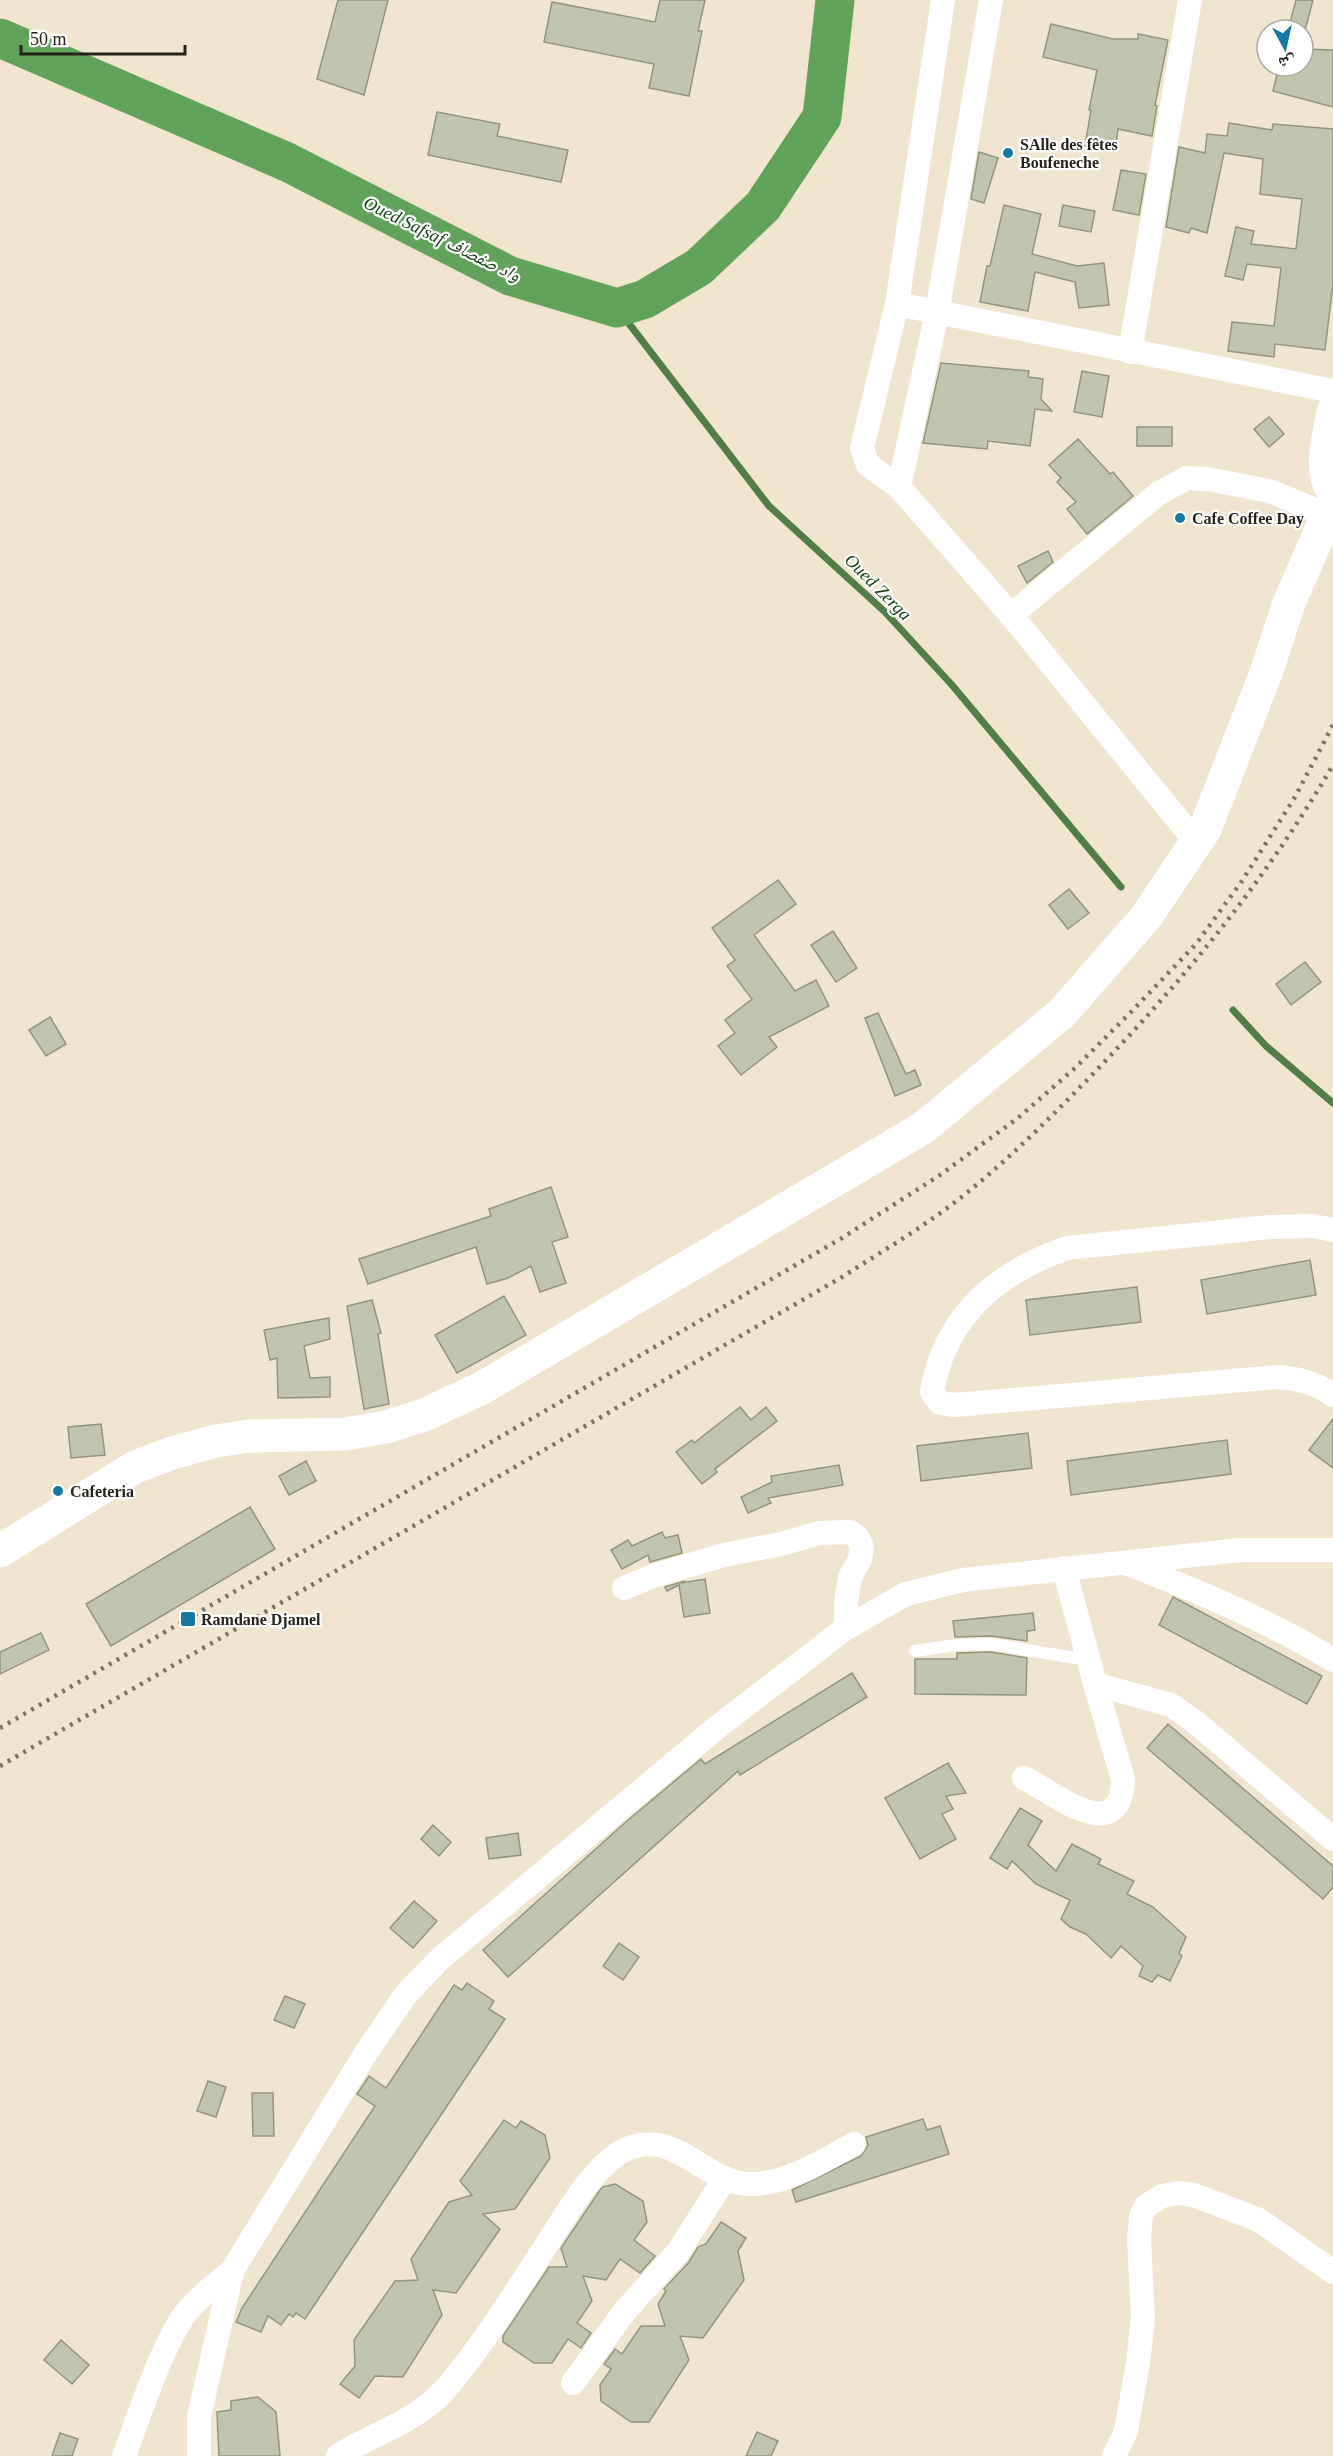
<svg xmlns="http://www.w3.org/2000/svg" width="1333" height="2456" font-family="'Times New Roman','Noto Naskh Arabic',serif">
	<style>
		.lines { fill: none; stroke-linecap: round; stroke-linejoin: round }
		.stream { stroke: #507d48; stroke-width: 7 }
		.river { stroke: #62a35c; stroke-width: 39 }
		.building { fill: #c2c5ad; stroke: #92947e; stroke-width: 1.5 }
		.lane { stroke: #fff; stroke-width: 12 }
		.street { stroke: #fff; stroke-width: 24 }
		.secondary { stroke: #fff; stroke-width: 33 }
		.primary { stroke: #fff; stroke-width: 33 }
		.rail { stroke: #7b7365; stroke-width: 4.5; stroke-dasharray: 3 6; stroke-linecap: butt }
		.poi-dot { fill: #1379a4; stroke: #fff; stroke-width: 2 }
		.labels { text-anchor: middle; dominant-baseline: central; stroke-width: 4.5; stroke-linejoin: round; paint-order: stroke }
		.poi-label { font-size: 16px; font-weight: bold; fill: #27231b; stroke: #fff; text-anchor: start }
		.water-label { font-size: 18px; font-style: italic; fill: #154213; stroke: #fff }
	</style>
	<rect width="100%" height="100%" fill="#f1e5cf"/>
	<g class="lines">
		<g class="stream">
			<path d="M617 308 769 506 885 612 952 685 1121 887"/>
			<path d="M1233 1010 1266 1046 1333 1103"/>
		</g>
		<path class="river" d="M0 38 287 162 510 276 617 308 645 299 699 267 763 206 822 117 835 0"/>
	</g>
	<g class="building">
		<path d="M338 0H388L364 95 317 79Z"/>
		<path d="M660 0H705L698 31H702L689 96 649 88 654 64 544 42 552 2 655 22Z"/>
		<path d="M1296 0H1313L1305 30H1288Z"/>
		<path d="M1051 24 1113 39H1138V34L1168 40 1155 105 1157 106 1152 136 1118 129 1115 150 1085 146 1091 110H1089L1097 70 1043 57Z"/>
		<path d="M1303 49 1333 50V107L1273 91 1279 66H1303Z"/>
		<path d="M437 112 500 124 497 136 568 150 561 182 428 155Z"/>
		<path d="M1229 123 1272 130 1273 124 1333 129V284L1325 350 1275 344 1274 357 1228 351 1232 322 1274 326 1281 268 1247 264 1243 280 1225 276 1236 227 1254 231 1251 244 1296 249 1302 199 1260 194 1263 159 1224 153 1207 233 1191 228 1189 233 1166 227 1179 147 1205 153 1207 134 1227 136Z"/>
		<path d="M979 152 998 158 984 203 971 199Z"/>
		<path d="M1121 170 1146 174 1139 215 1113 210Z"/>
		<path d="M1004 205 1041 214 1032 254 1077 266 1104 263 1109 305 1079 308 1075 282 1035 272 1028 311 980 302 987 266H990Z"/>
		<path d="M1063 205 1095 211 1091 232 1059 226Z"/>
		<path d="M941 363 1029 371 1028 377 1043 379 1041 399 1052 411 1035 409 1030 446 988 441 987 449 923 443Z"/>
		<path d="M1082 371 1109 376 1102 417 1074 412Z"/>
		<path d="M1269 417 1284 434 1269 447 1254 429Z"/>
		<rect x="1137" y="427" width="35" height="19"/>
		<path d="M1078 439 1110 474 1113 472 1133 496 1087 534 1067 509 1076 502 1057 482 1061 478 1049 465Z"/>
		<path d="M1048 551 1053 562 1027 583 1018 566Z"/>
		<path d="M778 880 796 904 754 935 795 991 816 980 829 1006 769 1037 777 1047 741 1075 718 1046 735 1033 725 1020 752 999 727 966 735 960 712 928Z"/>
		<path d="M1069 889 1089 913 1068 929 1049 905Z"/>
		<path d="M833 931 857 968 836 982 811 945Z"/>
		<path d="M1305 962 1321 982 1291 1005 1276 984Z"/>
		<path d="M878 1013 906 1074 915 1070 921 1085 895 1096 865 1018Z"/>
		<path d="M50 1017 66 1044 46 1056 29 1030Z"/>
		<path d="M551 1187 568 1237 552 1242 566 1283 540 1292 531 1266 508 1278 487 1284 476 1247 368 1284 359 1259 491 1216 489 1209Z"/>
		<path d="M1310 1260 1316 1295 1207 1314 1201 1280Z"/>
		<path d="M1137 1287 1141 1322 1030 1335 1026 1300Z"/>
		<path d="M504 1296 526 1335 457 1373 435 1335Z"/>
		<path d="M372 1300 381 1333 378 1334 389 1404 364 1409 347 1306Z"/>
		<path d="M329 1318 330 1339 304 1346 310 1378 330 1377V1397L278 1398 277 1358 270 1360 264 1330Z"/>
		<path d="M740 1407 751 1420 766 1407 777 1421 715 1469 717 1472 702 1484 676 1452 692 1440 694 1443Z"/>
		<path d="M1333 1419V1468L1309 1450Z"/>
		<path d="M101 1424 105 1455 71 1458 68 1427Z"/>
		<path d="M1028 1433 1032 1468 921 1481 917 1446Z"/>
		<path d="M1227 1440 1231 1474 1071 1495 1067 1461Z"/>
		<path d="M306 1461 316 1481 289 1495 279 1476Z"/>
		<path d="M839 1465 843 1485 768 1498 771 1503 748 1513 741 1497 772 1482 771 1476Z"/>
		<path d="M250 1507 275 1549 111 1646 86 1604Z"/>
		<path d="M662 1532 665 1538 678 1535 682 1553 650 1562 648 1555 622 1569 611 1550 628 1540 632 1546Z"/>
		<path d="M705 1579 710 1613 684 1617 679 1585 667 1591 665 1587 685 1581 681 1583Z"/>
		<path d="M1173 1597 1322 1676 1307 1704 1159 1625Z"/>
		<path d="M1033 1613 1035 1630 1027 1631V1641L992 1636 955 1637 953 1621Z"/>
		<path d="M41 1633 49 1650 0 1674V1652Z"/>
		<path d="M991 1652 1027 1658 1026 1695 915 1694V1659H957V1653Z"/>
		<path d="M852 1673 867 1697 740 1775 738 1771 508 1977 483 1950 627 1821 701 1759 705 1764Z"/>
		<path d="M1168 1724 1333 1866V1887L1323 1899 1147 1748Z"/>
		<path d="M948 1763 966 1793 946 1796 953 1809 942 1814 956 1839 920 1859 885 1798Z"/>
		<path d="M1020 1808 1042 1821 1028 1845 1056 1871 1072 1844 1101 1859 1098 1864 1134 1881 1127 1894 1153 1907 1186 1937 1179 1953 1182 1956 1170 1981 1158 1975 1152 1982 1139 1976 1143 1966 1121 1946 1111 1958 1086 1934 1070 1927 1061 1919 1070 1900 1036 1884 1012 1861 1007 1869 990 1858Z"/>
		<path d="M433 1825 451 1842 439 1856 421 1839Z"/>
		<path d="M518 1833 521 1855 489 1859 486 1838Z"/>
		<path d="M414 1901 437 1921 413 1948 390 1928Z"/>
		<path d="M619 1943 639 1957 623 1980 603 1966Z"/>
		<path d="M467 1983 494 2001 489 2009 505 2019 305 2319 296 2313 293 2317 289 2314 281 2325 268 2316 261 2332 236 2322 242 2308 375 2106 357 2094 369 2076 386 2088 454 1985 462 1990Z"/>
		<path d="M285 1996 305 2004 294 2028 274 2020Z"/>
		<path d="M208 2081 226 2087 216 2117 197 2111Z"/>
		<path d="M252 2093H273L274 2136H253Z"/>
		<path d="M923 2119 927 2130 940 2126 949 2154 796 2202 792 2190 861 2156 868 2145 866 2137Z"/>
		<path d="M504 2120 516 2128 521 2121 545 2135 550 2158 515 2209 483 2214 500 2229 456 2293 433 2290 442 2315 403 2377 375 2376 359 2398 340 2384 355 2366 354 2340 395 2281 418 2280 411 2259 449 2202 472 2195 460 2181Z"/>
		<path d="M615 2184 643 2201 647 2222 634 2240 655 2256 640 2273 620 2259 606 2280 583 2276 592 2301 577 2323 591 2333 581 2348 568 2339 552 2363H534L503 2342V2336L549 2267H567L561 2248 600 2190 603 2187Z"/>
		<path d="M721 2222 746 2238 738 2251 744 2280 703 2338 680 2336 689 2360 649 2422H631L601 2401 600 2385 611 2369 604 2364 615 2349 622 2354 641 2326H665L658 2304 666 2291 664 2289 689 2262 698 2247 706 2244Z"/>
		<path d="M61 2340 89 2365 72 2384 44 2360Z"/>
		<path d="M258 2397 276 2412 280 2456H219L217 2412 231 2410V2401Z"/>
		<path d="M757 2432 778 2441 771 2456H746Z"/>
		<path d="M60 2433 78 2439 72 2456H52Z"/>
	</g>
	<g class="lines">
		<path class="lane" d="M915 1651 956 1645 992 1644 1087 1660"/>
		<g class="street">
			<path d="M943 0 897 304 862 448 868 465 899 487 937 313 991 0"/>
			<path d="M897 304 1333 391"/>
			<path d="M1130 352 1190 0"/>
			<path d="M899 487 1011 615 1197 843"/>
			<path d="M1011 615 1159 493 1187 478 1207 479 1270 491 1327 515"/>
			<path d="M1333 1230 1313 1226 1270 1227 1067 1248C998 1272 945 1315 932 1392L940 1403 955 1405 1278 1377C1300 1379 1316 1383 1333 1395"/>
			<path d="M1126 1563C1197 1591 1268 1620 1333 1660"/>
			<path d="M1064 1568 1095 1684 1171 1705 1194 1721 1333 1839"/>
			<path d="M624 1588 653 1576 724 1555 781 1544 819 1533 850 1532 858 1538 862 1547 860 1559 850 1577 846 1603V1628"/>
			<path d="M1024 1778C1054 1793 1121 1849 1123 1779L1095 1684"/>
			<path d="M573 2383 624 2312 678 2252 725 2178"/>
			<path d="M124 2456C141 2412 155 2364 179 2323 191 2302 214 2286 232 2271L364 2056 406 1994 441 1958 715 1729 846 1628 906 1594 963 1580 1240 1550H1333"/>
			<path d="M199 2456V2417L232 2271"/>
			<path d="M338 2456C376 2431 417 2423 448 2386 486 2341 517 2290 549 2241 567 2213 591 2171 619 2153 672 2122 701 2182 749 2184 786 2185 822 2161 854 2144"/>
			<path d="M1114 2456 1126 2431 1138 2363 1143 2318 1139 2238 1141 2216 1146 2206 1162 2196 1178 2193 1194 2195 1259 2220 1333 2272"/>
		</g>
		<path class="secondary" d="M0 1551 135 1467 172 1453 216 1441 249 1436 345 1434 386 1427 424 1415 482 1388 923 1128 1062 1013 1146 917 1205 829 1266 673 1289 603 1333 502"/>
		<path class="primary" d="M1333 411C1329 437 1318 468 1333 492"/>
		<g class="rail">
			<path d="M0 1728 842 1238 940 1175 1018 1118 1075 1068 1133 1010 1196 944 1242 881 1295 797 1333 725"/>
			<path d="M0 1766 842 1277C881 1252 922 1228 959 1199 1005 1163 1047 1121 1088 1079 1184 980 1263 884 1333 765"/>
		</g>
	</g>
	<g class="poi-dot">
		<circle cx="1008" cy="153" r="6"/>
		<circle cx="1180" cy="518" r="6"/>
		<circle cx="58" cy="1491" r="6"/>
		<rect x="180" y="1611" width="16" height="16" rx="3"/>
	</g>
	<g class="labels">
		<g class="poi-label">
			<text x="1020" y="144">SAlle des fêtes<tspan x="1020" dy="18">Boufeneche</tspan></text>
			<text x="1192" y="518">Cafe Coffee Day</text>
			<text x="70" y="1491">Cafeteria</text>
			<text x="201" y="1619">Ramdane Djamel</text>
		</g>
		<g class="water-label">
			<text transform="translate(442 239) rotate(26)">Oued Safsaf واد صفصاف</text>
			<text transform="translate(878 587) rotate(45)">Oued Zerga</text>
		</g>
	</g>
	<g transform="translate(1285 48) rotate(172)"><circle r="28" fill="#ffffff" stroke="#a9a7a4" stroke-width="1.5"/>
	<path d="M0-4.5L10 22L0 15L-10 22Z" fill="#1379a4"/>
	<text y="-9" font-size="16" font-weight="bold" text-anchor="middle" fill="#27231b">ش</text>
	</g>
	<path d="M21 45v9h164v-9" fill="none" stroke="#27231b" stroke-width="3"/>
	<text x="30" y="45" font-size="18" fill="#27231b" stroke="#ffffff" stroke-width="4.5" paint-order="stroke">50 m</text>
</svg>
